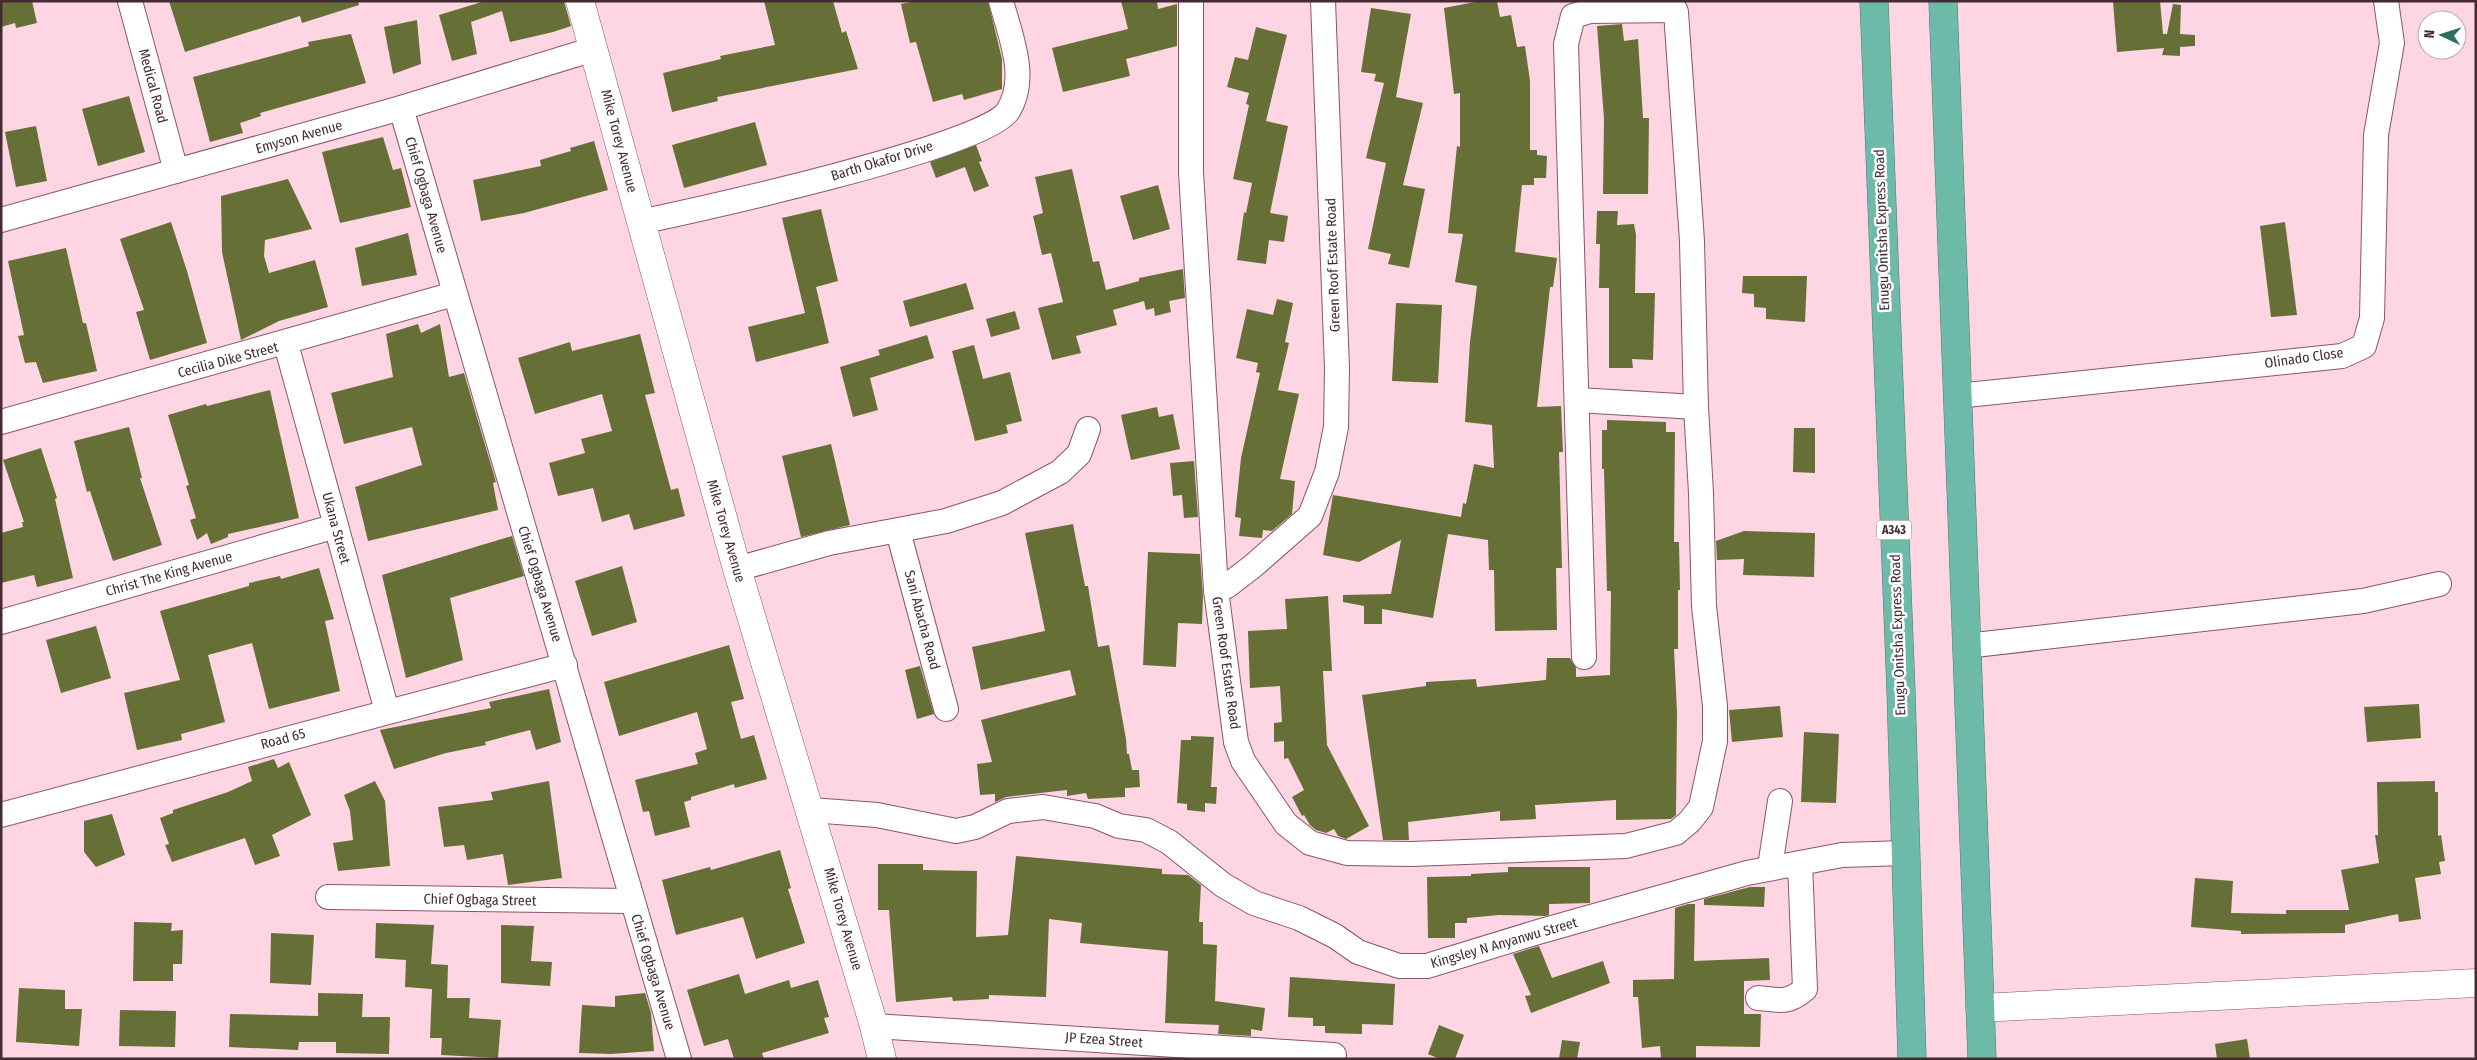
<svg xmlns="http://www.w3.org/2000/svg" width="2477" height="1060" font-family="'Fira Sans Condensed',sans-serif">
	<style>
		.building { fill: #666f36 }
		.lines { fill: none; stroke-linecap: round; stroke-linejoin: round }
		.minor-casing { stroke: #8d5469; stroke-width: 26 }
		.secondary-casing { stroke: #8d5469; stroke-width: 29 }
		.trunk-casing { stroke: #477c71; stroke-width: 29 }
		.minor { stroke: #fff; stroke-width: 24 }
		.secondary { stroke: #fff; stroke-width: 28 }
		.trunk { stroke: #6ebaa8; stroke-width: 28 }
		.labels { text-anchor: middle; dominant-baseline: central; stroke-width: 5; stroke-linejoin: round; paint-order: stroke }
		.shield { fill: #fff; stroke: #7b6a70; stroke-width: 1 }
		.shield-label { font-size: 12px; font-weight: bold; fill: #432a33 }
		.street-label { font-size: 14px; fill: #432a33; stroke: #fff }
	</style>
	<rect width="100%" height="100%" fill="#fed5e2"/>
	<g class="building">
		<path d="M1 1H32L37 23 16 28 15 23 1 27Z"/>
		<path d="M169 1H358L359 5 302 23 300 16 185 52Z"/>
		<path d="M485 1H564L571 26 553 32 510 42 502 11 471 22 477 54 452 61 439 15Z"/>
		<path d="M764 1H833L842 33 846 31 858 69 717 97 718 101 672 112 663 73 721 59 720 56 775 45Z"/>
		<path d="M916 1H988L1002 59V89L964 100 962 94 933 102 916 42 910 43 901 4Z"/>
		<path d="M1121 1H1157L1158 9 1177 4V46L1126 59 1130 76 1063 92 1052 48 1128 29Z"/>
		<path d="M1480 1H1497L1500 17 1511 15 1517 47 1525 46 1530 81V150H1537V155L1547 156 1546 178H1534V185H1522L1515 252 1557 258 1553 287H1550L1537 407 1561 406 1563 452H1559L1562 568H1556L1557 630 1495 631 1494 570H1489L1488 540 1448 534 1433 618 1382 609V624H1364V606L1343 602V595L1391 594 1401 540 1359 562 1323 555 1333 495 1461 517 1463 503 1466 504 1474 464 1494 468 1492 425 1465 422 1470 342 1477 286 1455 282 1463 234 1448 233 1457 146 1460 147V93L1454 94 1444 8Z"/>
		<path d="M2113 1H2160L2163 34H2167L2173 4 2181 5 2180 34 2195 35V46L2180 47V56L2162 55 2164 48 2117 52Z"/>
		<path d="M1371 8 1411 14 1396 97 1423 103 1403 185 1425 189 1409 268 1388 264 1391 254 1368 249 1386 163 1366 158 1384 83 1374 81 1376 74 1361 72Z"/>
		<path d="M417 20 421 64 393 74 384 27Z"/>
		<path d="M1622 24 1624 41 1638 39 1643 118H1649L1648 194H1603L1604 119 1597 26Z"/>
		<path d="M1256 27 1287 35 1266 121 1288 126 1270 213 1288 216 1284 242 1269 240 1266 264 1237 260 1244 212 1246 213 1252 183 1233 179 1249 105 1246 104 1249 93 1227 87 1235 57 1248 60Z"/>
		<path d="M351 34 366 83 260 113 261 116 240 123 243 133 210 142 193 77 309 46 308 42Z"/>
		<path d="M129 96 145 152 98 166 82 109Z"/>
		<path d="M755 122 767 165 684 188 672 145Z"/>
		<path d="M36 126 47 181 16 187 5 132Z"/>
		<path d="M383 137 393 170 401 168 411 207 340 223 322 152Z"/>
		<path d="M594 141 608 190 524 213 481 221 473 180 541 166 540 160 571 151 570 148Z"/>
		<path d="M976 145 982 161 979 162 989 186 974 192 965 167 936 178 930 162Z"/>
		<path d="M1072 169 1093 262 1099 261 1106 290 1139 281V278L1183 269 1185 298 1169 301 1171 312 1155 316 1154 308 1146 310 1144 301 1113 310 1117 325 1076 336 1081 353 1052 360 1038 308 1063 302 1051 253 1042 255 1033 216 1043 213 1035 177Z"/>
		<path d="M288 179 312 229 265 240 264 256 269 273 315 260 328 307 279 321 241 340 222 252 221 196Z"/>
		<path d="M1158 185 1170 229 1133 240 1120 196Z"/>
		<path d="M821 209 838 281 816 287 829 343 756 362 748 327 805 313 782 218Z"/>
		<path d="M1597 211H1618L1617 225 1634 224 1636 235 1635 293H1655L1653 360 1632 359 1633 368H1609V288H1599L1600 244H1596Z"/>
		<path d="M171 222 187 271 207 343 150 360 136 312 144 310 120 239Z"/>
		<path d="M2285 222 2297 315 2271 317 2260 226Z"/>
		<path d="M408 233 417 275 362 286 355 248Z"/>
		<path d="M66 248 83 323H86L97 371 43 383 36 362 25 363 18 336 24 335 8 261Z"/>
		<path d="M1743 276H1807L1805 322 1766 319V308L1754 307V294L1742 293Z"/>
		<path d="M966 283 974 309 910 327 903 301Z"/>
		<path d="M1277 299 1293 303 1285 342 1289 343 1278 390 1299 394 1280 479 1295 481 1292 514 1272 531 1263 530 1262 538 1239 536 1241 518 1235 517 1241 458 1260 373 1256 372 1258 363 1236 358 1247 309 1273 315Z"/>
		<path d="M1396 303 1442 305 1438 383 1392 381Z"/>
		<path d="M1015 311 1020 329 991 337 986 319Z"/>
		<path d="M418 324 421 333 440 324 449 377 464 373 496 482 493 483 498 510 368 541 355 487 422 465 412 427 344 444 331 393 393 377 386 334Z"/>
		<path d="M640 334 655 393 645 395 671 490 678 488 685 516 634 530 629 514 602 522 593 488 558 496 549 463 585 453 581 439 612 431 602 394 535 414 518 358 570 342 572 351Z"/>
		<path d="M927 335 934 358 870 378 878 410 853 417 840 367 880 355 878 350Z"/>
		<path d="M974 345 983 379 1010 372 1022 421 1006 425 1008 433 975 441 952 351Z"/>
		<path d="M270 390 299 518 228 534V537L211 544 207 533 197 540 190 520 196 518 186 486 189 485 168 415 206 404 207 406Z"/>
		<path d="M1157 407 1159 417 1173 414 1180 449 1131 460 1121 415Z"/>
		<path d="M1607 420 1666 422V432H1675L1674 542H1679L1680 590H1678V649H1674L1677 712 1676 815 1671 819 1616 820V800L1535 805 1536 819 1500 821V811L1408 822 1409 840H1383L1362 695 1426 686V682L1476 679 1477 687 1546 680 1547 658H1570L1576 668V677L1610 675 1611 591H1607L1604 469H1602V430H1607Z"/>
		<path d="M129 427 142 478H140L162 545 113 561 90 491 87 492 74 441Z"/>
		<path d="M1794 428H1815V473L1793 472Z"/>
		<path d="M831 444 850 525 801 537 782 456Z"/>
		<path d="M41 448 57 498 55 499 73 578 37 587 34 575 1 583V533L23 527 22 522H24L3 460Z"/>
		<path d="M1194 461 1198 517 1184 518 1182 495 1173 496 1170 463Z"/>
		<path d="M1073 524 1085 586H1088L1098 647 1109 645 1126 739 1127 754H1129L1132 770H1139L1140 787 1125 788V797L1088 799 1086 793 1067 796V790L1006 797 995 802V794L980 795 977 764 992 762 981 720 1076 695 1070 670 981 690 972 647 1045 631 1025 533Z"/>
		<path d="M1744 531 1815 533 1814 577 1743 575 1744 559 1717 560 1716 541Z"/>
		<path d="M512 536 524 576 450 598 463 660 406 678 382 575Z"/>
		<path d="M1148 552 1200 554 1203 597 1202 624 1178 623 1176 667 1143 665Z"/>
		<path d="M622 566 637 622 592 636 575 581Z"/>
		<path d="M319 568 334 619 325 621 340 691 269 709 252 643 208 655 225 722 181 734 182 740 137 750 124 693 180 680 160 611 249 586V583L280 576 281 579Z"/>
		<path d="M1328 596 1332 671H1323L1327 745 1369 826 1346 839 1338 836 1334 829 1326 833 1316 830 1310 825 1304 815 1302 816 1292 797 1304 790 1288 758 1284 759V741L1274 742V723L1282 722 1280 686 1250 688 1248 631 1287 629 1285 599Z"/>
		<path d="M96 626 111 678 61 693 46 640Z"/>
		<path d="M729 645 744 699 731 702 741 739 754 735 767 779 735 788 734 784 691 797V800L684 802 690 827 655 836 649 811 643 812 635 780 698 764 695 753 707 749 697 712 619 736 604 682Z"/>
		<path d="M920 666 934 714 917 719 905 670Z"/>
		<path d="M549 689 561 742 536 750 530 730 485 742 486 745 446 753 394 769 380 730 491 708 489 702Z"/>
		<path d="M2419 704 2421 738 2367 742 2364 707Z"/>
		<path d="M1780 706 1783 737 1732 742 1729 710Z"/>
		<path d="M1804 732 1839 734 1836 803 1801 802Z"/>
		<path d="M1191 736 1214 737 1211 787H1217L1216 804 1205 803V812L1187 810V804L1177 803 1181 740H1191Z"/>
		<path d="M274 759 278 768 289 762 311 815 272 835 280 856 255 865 245 838 172 862 165 845 169 844 160 818 173 813V810L228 792 252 781 248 767Z"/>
		<path d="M375 781 385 801 390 866 338 871 333 843 353 840 350 811 344 795Z"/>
		<path d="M549 781 562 878 508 885 503 854 467 860 464 845 444 847 438 807 493 800 491 792Z"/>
		<path d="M2435 781V792H2438V836L2441 835 2445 861 2439 862 2441 874 2415 878 2421 919 2399 922 2398 914 2345 925V933L2241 934V931L2191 927 2195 878 2233 881 2231 913 2286 914V910H2349L2341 870 2379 863 2375 835H2378L2377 782Z"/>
		<path d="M112 814 125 855 96 867 84 852V821Z"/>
		<path d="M780 850 791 888 788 889 805 943 756 959 743 917 676 935 662 880 710 867 711 870Z"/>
		<path d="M1016 856 1162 869V874L1188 875 1201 885 1199 922H1203V944L1217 945 1215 1001 1265 1008 1262 1031 1251 1029V1036L1218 1034 1219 1025 1165 1023 1168 951 1080 943 1082 923 1049 919 1046 997 989 995V999L953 1001 952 997 896 1002 889 910H878V864H923V870L977 871 976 937 1008 935Z"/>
		<path d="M1508 867H1590V903L1549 904V915L1545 916 1499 915 1467 918V923H1455V938H1428L1427 877 1471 876V874L1508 872Z"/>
		<path d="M1750 887H1765L1764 907 1704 905V899Z"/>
		<path d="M1688 904H1695L1694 961 1769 958 1770 980 1744 981V1014H1761L1760 1047 1696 1046V1059H1661L1660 1046 1642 1048 1638 997H1633V980L1674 979 1675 908Z"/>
		<path d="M134 922 172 923 171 931 183 930 182 964H173V981H133Z"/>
		<path d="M376 923 434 925 431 964 448 965 447 998H470L469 1018 501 1020 498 1058 441 1055 442 1038H430L432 989 405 987 406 960 375 958Z"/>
		<path d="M501 925 534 926 531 961 552 962 550 986 501 983Z"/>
		<path d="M271 933 314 935 311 985 270 983Z"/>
		<path d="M1539 946 1552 978 1603 961 1610 983 1531 1013 1525 996 1531 995 1513 954Z"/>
		<path d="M739 974 745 994 789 980 791 988 818 980 829 1017 824 1018 829 1033 762 1053 764 1059H734L728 1039 704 1046 687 990Z"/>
		<path d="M1290 977 1395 984 1393 1025 1362 1024V1034L1325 1033V1026H1313V1018L1288 1017Z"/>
		<path d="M19 988 65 990V1009H82L79 1046 16 1042Z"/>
		<path d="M318 993 363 994 362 1017H390L389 1054 336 1053V1042H299L298 1050 229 1047 230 1014 318 1016Z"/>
		<path d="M645 993 651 1013 654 1051 611 1054 579 1053 582 1005 615 1007V996Z"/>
		<path d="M120 1010 176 1011 175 1047 119 1046Z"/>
		<path d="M1439 1025 1464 1035 1455 1059H1440L1428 1054Z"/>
		<path d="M2247 1039 2250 1059H2217L2215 1044Z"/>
		<path d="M1562 1040 1580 1042 1577 1059H1559Z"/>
	</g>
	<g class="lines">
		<g class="minor-casing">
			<g id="minor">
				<path d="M130 1 176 171"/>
				<path d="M1191 1V172L1216 590 1236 742 1243 761 1286 824 1310 843 1347 853 1411 854 1626 846 1676 833 1690 821 1701 807 1715 741V706L1704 606 1701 493 1696 407 1692 241 1676 12 1670 1"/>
				<path d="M401 108 679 1059"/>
				<path d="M1 220 401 108 594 49"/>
				<path d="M640 222C696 210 985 147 1008 111 1029 78 1010 35 1001 1"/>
				<path d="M286 344 387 711"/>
				<path d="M1957 396 2342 356 2364 346 2372 318 2376 135 2392 43 2386 1"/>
				<path d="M1577 400 1696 407"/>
				<path d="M1 422 454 294"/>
				<path d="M898 531 946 709"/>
				<path d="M737 569 829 543 946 521 1002 503 1060 472 1079 454 1088 429"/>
				<path d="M1216 590 1227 586 1253 566 1310 516 1327 472 1336 427 1337 368 1323 1"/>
				<path d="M1 622 336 526"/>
				<path d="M1966 646 2363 601 2439 584"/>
				<path d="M1584 657 1566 44 1573 16 1590 11 1675 10"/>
				<path d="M811 810 877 815 956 831 975 827 1008 811 1043 807 1095 816 1119 826 1146 830 1169 842 1223 885 1254 903 1299 918 1335 936 1358 952 1399 966H1427L1538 932 1747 873 1842 855 1905 853"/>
				<path d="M1 815 565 665"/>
				<path d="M1770 867 1780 801"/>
				<path d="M328 897 631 901"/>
				<path d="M1758 998C1779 1000 1788 1004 1805 989L1800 863"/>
				<path d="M874 1026 1334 1055"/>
			</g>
		</g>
		<g class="secondary-casing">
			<g id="secondary">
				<path d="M580 1 737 569 874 1026 882 1059"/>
				<path d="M1980 1008 2476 983"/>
			</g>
		</g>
		<g class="trunk-casing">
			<g id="trunk">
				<path d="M1874 1 1901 691 1912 1059"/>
				<path d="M1943 1 1982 1059"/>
			</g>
		</g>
		<use href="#minor" class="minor"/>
		<use href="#secondary" class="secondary"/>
		<use href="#trunk" class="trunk"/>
	</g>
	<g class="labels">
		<rect class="shield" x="1876.5" y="520.5" width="35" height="19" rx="4"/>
		<g class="shield-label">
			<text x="1894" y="530">A343</text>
		</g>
		<g class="street-label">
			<text transform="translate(153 86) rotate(75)">Medical Road</text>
			<text transform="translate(299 137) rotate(-16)">Emyson Avenue</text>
			<text transform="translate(619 141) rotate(75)">Mike Torey Avenue</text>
			<text transform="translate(882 161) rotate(-17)">Barth Okafor Drive</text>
			<text transform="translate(426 195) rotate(74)">Chief Ogbaga Avenue</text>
			<text transform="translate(1882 230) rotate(-92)">Enugu Onitsha Express Road</text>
			<text transform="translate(1333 265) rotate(-92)">Green Roof Estate Road</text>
			<text transform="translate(2304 358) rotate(-8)">Olinado Close</text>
			<text transform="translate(228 360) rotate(-15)">Cecilia Dike Street</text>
			<text transform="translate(336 528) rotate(75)">Ukana Street</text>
			<text transform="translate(726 531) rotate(74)">Mike Torey Avenue</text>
			<text transform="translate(169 574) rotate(-16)">Christ The King Avenue</text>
			<text transform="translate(540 584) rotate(73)">Chief Ogbaga Avenue</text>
			<text transform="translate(922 620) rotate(75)">Sani Abacha Road</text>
			<text transform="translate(1898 635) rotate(-92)">Enugu Onitsha Express Road</text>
			<text transform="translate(1226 663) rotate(82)">Green Roof Estate Road</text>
			<text transform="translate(283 739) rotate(-15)">Road 65</text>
			<text transform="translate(480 900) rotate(1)">Chief Ogbaga Street</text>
			<text transform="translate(843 919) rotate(74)">Mike Torey Avenue</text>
			<text transform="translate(1504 943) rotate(-16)">Kingsley N Anyanwu Street</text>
			<text transform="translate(653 972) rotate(73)">Chief Ogbaga Avenue</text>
			<text transform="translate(1104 1040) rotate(4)">JP Ezea Street</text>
		</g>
	</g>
	<rect width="2477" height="1060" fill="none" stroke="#432a33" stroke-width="5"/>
	<g transform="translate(2442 35) rotate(274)"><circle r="24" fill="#ffffff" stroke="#b4aaad"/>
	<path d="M0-4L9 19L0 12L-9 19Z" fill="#2c6f61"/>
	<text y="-8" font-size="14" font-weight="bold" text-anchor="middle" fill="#432a33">N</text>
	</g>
</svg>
